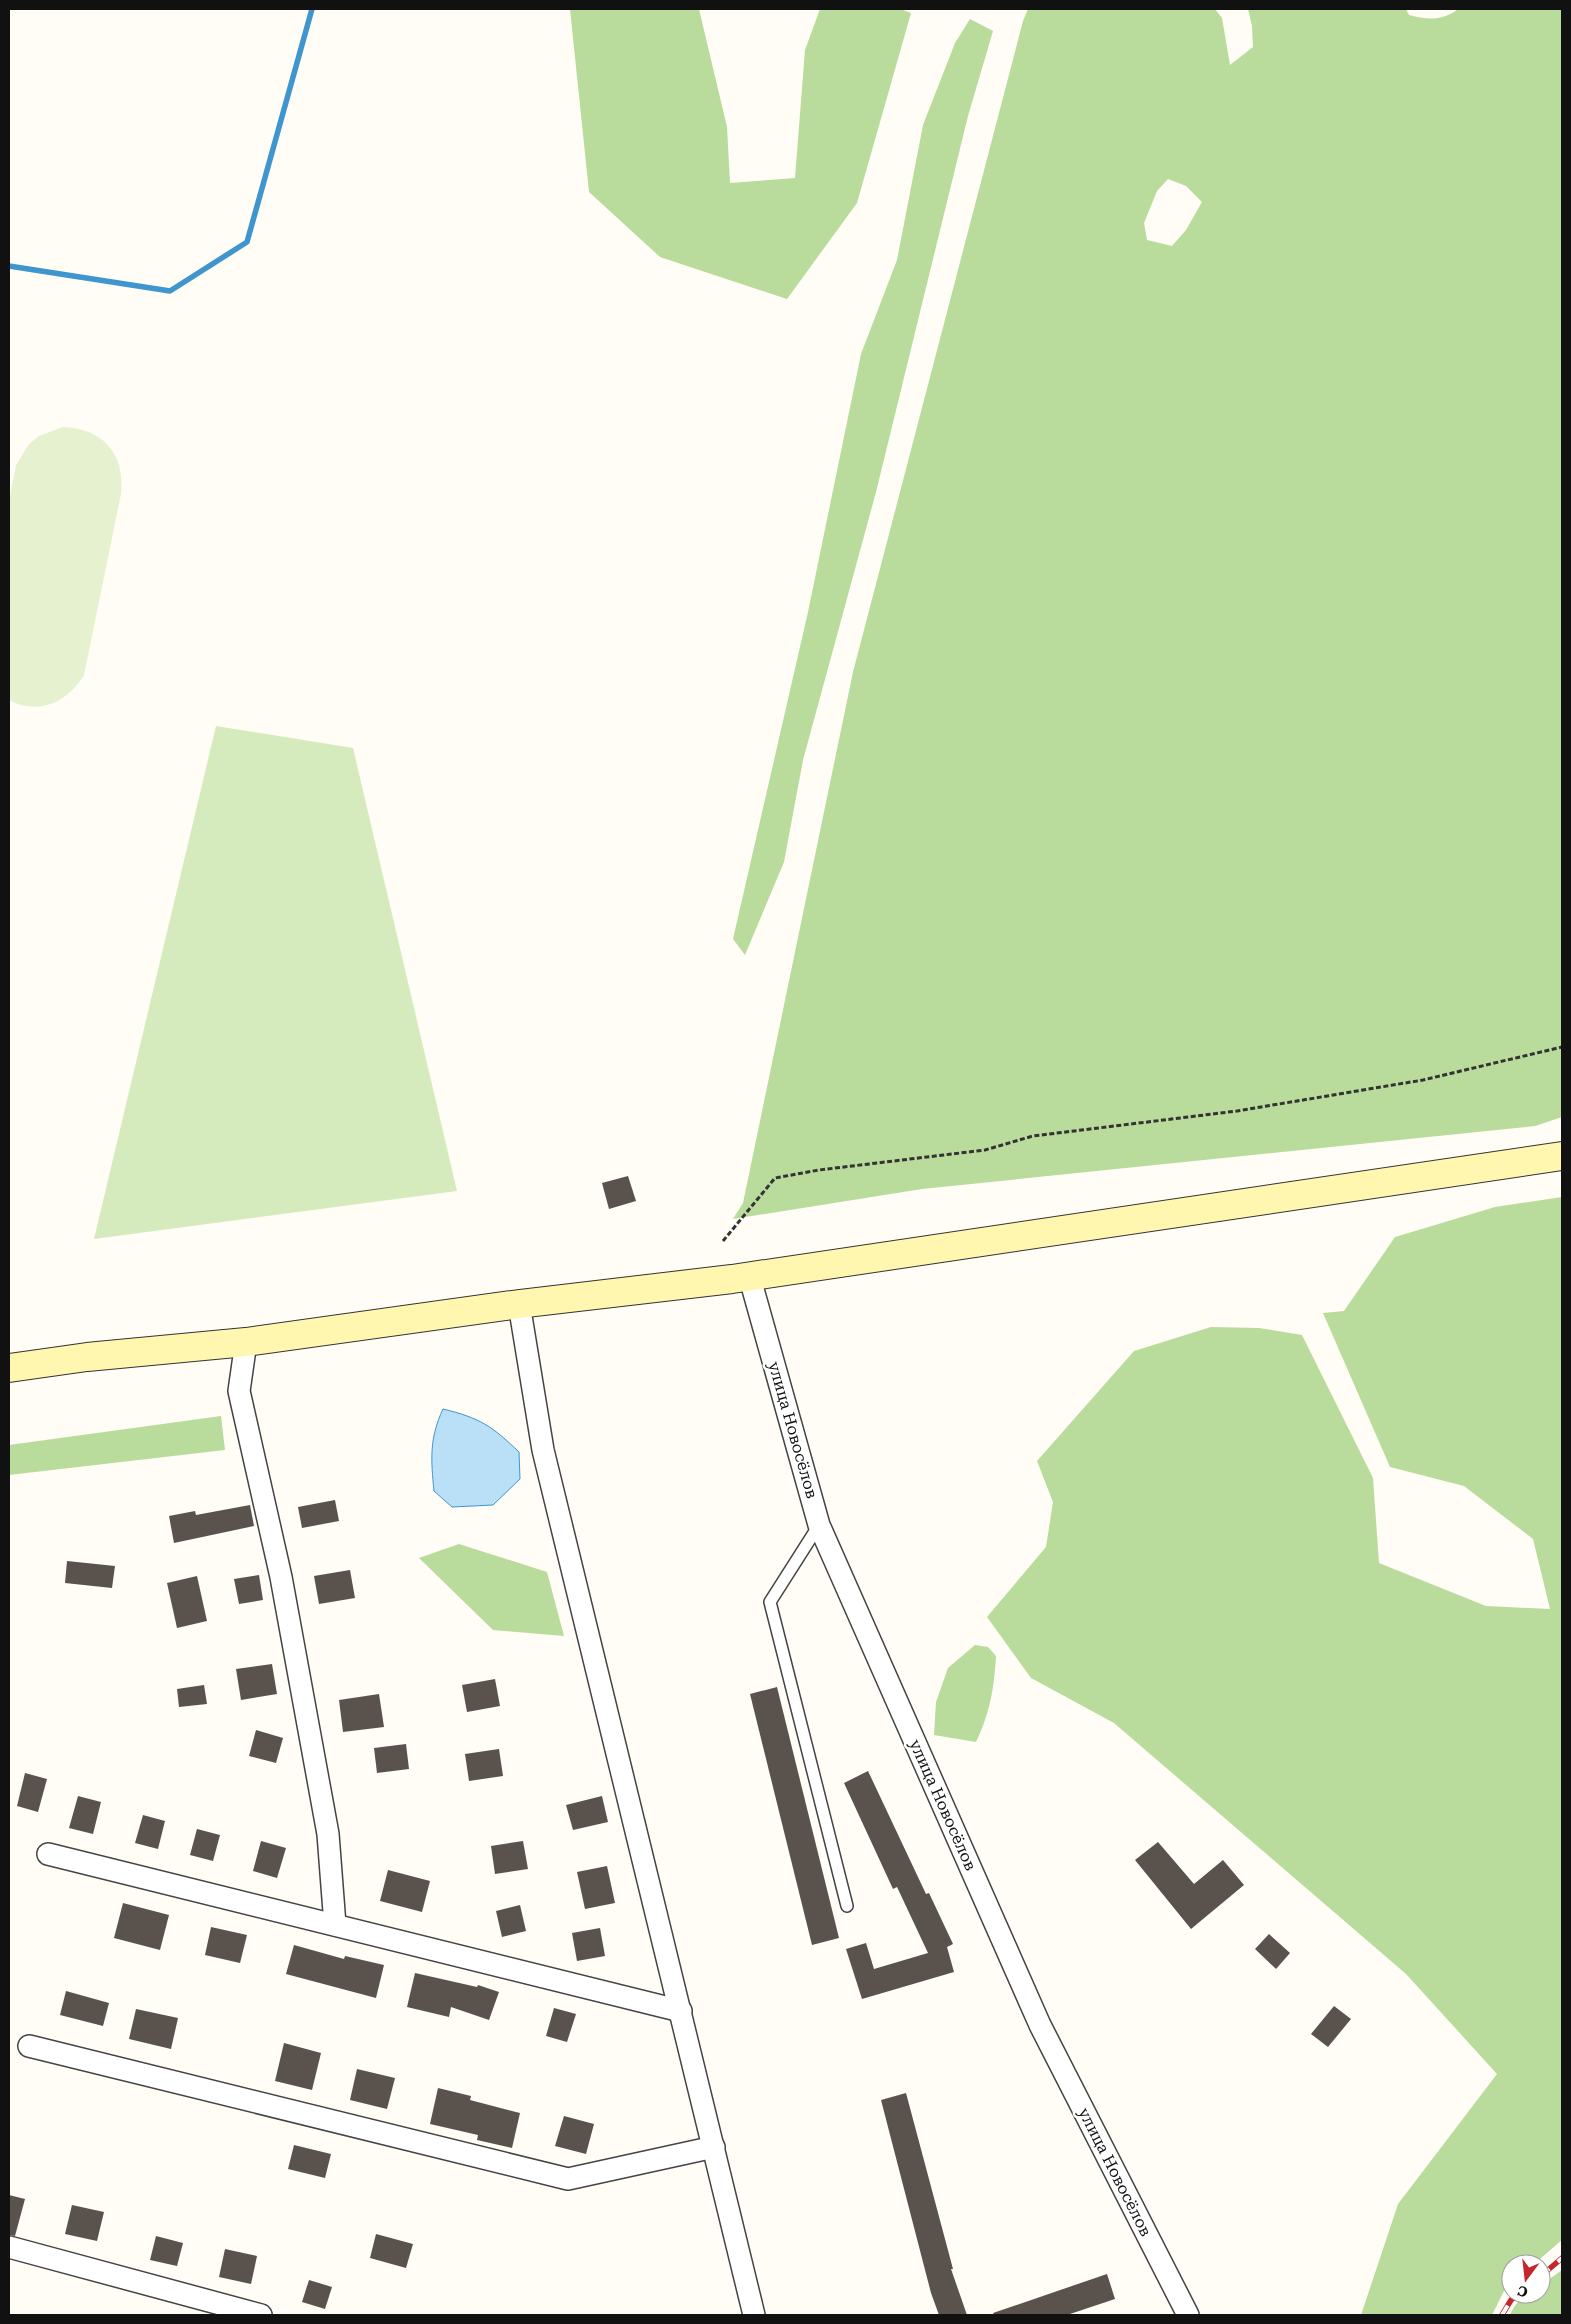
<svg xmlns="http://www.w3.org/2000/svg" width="1571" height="2324" font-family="'Roboto Serif',serif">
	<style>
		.green { fill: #d5ebbd }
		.forest { fill: #b9dc9c; fill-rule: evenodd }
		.pitch { fill: #e6f2cf }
		.water { fill: #b9e0f7; stroke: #3f96cf }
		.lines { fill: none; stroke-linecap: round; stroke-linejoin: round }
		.stream { stroke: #3f96cf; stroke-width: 5.5 }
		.building { fill: #5a524d }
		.lane-casing { stroke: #444; stroke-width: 14 }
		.street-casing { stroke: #444; stroke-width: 24 }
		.secondary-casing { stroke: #333; stroke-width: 30 }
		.path { stroke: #333; stroke-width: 3; stroke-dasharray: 5 2.5; stroke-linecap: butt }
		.lane { stroke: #fff; stroke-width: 11 }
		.street { stroke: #fff; stroke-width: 21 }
		.secondary { stroke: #fff6b0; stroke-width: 28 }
		.rail-casing { stroke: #c4262e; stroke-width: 5.5 }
		.rail { stroke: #fff; stroke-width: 4; stroke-dasharray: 11; stroke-linecap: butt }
		.labels { text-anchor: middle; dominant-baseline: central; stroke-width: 5; stroke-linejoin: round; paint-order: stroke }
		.street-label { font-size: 16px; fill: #111; stroke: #fff }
	</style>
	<rect width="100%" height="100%" fill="#fffdf5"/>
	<path class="green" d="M216 726 353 748 457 1191 94 1239Z"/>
	<g class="forest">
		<path d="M570 9H699L727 127 730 183 795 178 805 50 820 9H900L911 13 857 203 787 299 660 257 589 192Z"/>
		<path d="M1028 9H1215L1222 18 1230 65 1253 47 1252 26 1248 9H1406L1409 15C1427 20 1443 21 1458 9H1562V1117L1535 1126 922 1189 733 1219 743 1203 853 672 1023 21ZM1168 179 1186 186 1202 202 1186 230 1172 246 1147 240 1144 223 1157 191Z"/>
		<path d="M970 19 993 31 968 116 876 492 803 760 784 862 745 955 733 939 808 612 861 354 897 260 923 125 955 43Z"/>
		<path d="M1562 1197V2240L1534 2264H1511V2284L1505 2289 1492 2315H1361L1398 2204 1497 2074 1406 1974 1114 1723 1031 1678 987 1617 1046 1547 1053 1502 1037 1461 1134 1351 1211 1327 1259 1328 1302 1335 1373 1478 1379 1563 1486 1606 1550 1609 1533 1539 1464 1486 1390 1467 1323 1313 1344 1311 1395 1237 1495 1207Z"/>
		<path d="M221 1416 225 1450 9 1475V1445Z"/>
		<path d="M459 1544 547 1572 564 1636 493 1630 419 1558Z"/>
		<path d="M975 1645 988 1647 996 1656C994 1689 990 1712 976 1742L934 1735 936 1702 948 1668Z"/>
		<path d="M1562 2270V2315H1510C1517 2300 1523 2294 1541 2294V2285Z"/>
	</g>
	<path class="pitch" d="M63 427C103 429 125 453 121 494L84 675C68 702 38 716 9 700V501L16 465 29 444 39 436Z"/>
	<path class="water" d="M443 1409C480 1418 492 1426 519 1452L520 1479 493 1505 452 1507 434 1491C431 1460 429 1439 443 1409Z"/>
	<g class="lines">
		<path class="stream" d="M9 266 170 291 247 242 312 9"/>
	</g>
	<g class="building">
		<path d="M628 1176 636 1201 609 1209 602 1183Z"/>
		<path d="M335 1500 339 1521 302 1528 298 1507Z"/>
		<path d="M250 1505 254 1526 174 1543 169 1516 195 1511 196 1515Z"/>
		<path d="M67 1561 115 1566 112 1588 65 1583Z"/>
		<path d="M350 1570 355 1598 319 1604 314 1576Z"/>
		<path d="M259 1575 263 1600 239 1604 234 1579Z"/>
		<path d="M197 1576 207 1621 177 1628 167 1583Z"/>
		<path d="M272 1664 277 1694 241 1700 236 1669Z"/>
		<path d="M495 1679 500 1706 467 1712 462 1685Z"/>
		<path d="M204 1685 207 1704 179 1707 177 1689Z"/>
		<path d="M777 1687 839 1938 812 1945 750 1694Z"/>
		<path d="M379 1694 384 1727 343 1732 339 1700Z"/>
		<path d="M256 1730 283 1738 276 1763 249 1756Z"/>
		<path d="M406 1744 409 1769 377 1773 374 1748Z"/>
		<path d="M499 1749 503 1776 469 1781 465 1754Z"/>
		<path d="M868 1771 926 1894 929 1893 953 1944 947 1947 954 1972 862 1999 846 1949 866 1943 874 1969 928 1953 897 1887 893 1889 844 1783Z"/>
		<path d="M25 1773 47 1779 38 1812 17 1806Z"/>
		<path d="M78 1796 101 1802 93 1834 69 1828Z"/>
		<path d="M602 1796 608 1822 573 1830 566 1805Z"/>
		<path d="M143 1815 165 1821 158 1849 135 1843Z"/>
		<path d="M197 1829 220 1835 213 1861 190 1855Z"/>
		<path d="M261 1841 286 1848 277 1878 253 1871Z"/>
		<path d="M523 1841 528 1869 495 1874 491 1846Z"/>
		<path d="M1158 1842 1194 1884 1223 1860 1244 1885 1191 1929 1135 1860Z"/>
		<path d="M607 1866 615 1903 585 1909 577 1872Z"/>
		<path d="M388 1870 430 1881 422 1912 380 1901Z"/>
		<path d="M123 1903 169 1915 160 1950 114 1938Z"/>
		<path d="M520 1905 526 1931 502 1937 496 1911Z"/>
		<path d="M211 1927 247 1935 240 1963 205 1955Z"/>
		<path d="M600 1928 605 1956 577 1961 572 1933Z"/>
		<path d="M1269 1934 1290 1953 1276 1969 1255 1949Z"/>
		<path d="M294 1945 344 1959 345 1956 384 1965 376 1998 286 1974Z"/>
		<path d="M415 1973 477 1987 478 1985 499 1992 489 2020 451 2007 449 2017 407 2007Z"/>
		<path d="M66 1991 109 2003 103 2026 60 2015Z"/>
		<path d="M1334 2006 1351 2019 1328 2047 1311 2034Z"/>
		<path d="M554 2008 576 2014 567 2042 546 2036Z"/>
		<path d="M136 2009 178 2018 171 2049 129 2039Z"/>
		<path d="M284 2043 321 2053 312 2090 275 2081Z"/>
		<path d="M357 2069 395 2078 387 2109 350 2100Z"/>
		<path d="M438 2088 471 2096 470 2100 520 2113 512 2148 477 2140 478 2135 430 2124Z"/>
		<path d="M906 2093 953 2269H951L967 2315H939L931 2293 881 2100Z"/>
		<path d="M564 2116 594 2124 586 2154 555 2146Z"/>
		<path d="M294 2145 331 2154 325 2178 288 2169Z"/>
		<path d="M9 2195 25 2199 15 2236 9 2235Z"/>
		<path d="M72 2205 104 2212 97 2241 65 2234Z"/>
		<path d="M376 2234 413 2244 406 2268 370 2258Z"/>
		<path d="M156 2236 183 2243 177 2266 150 2260Z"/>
		<path d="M225 2249 257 2256 251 2284 219 2277Z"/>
		<path d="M1107 2274 1115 2299 1067 2315H994L993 2313Z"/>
		<path d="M309 2280 332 2287 325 2309 302 2302Z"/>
	</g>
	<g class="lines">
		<g class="lane-casing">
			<path id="lane" d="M819 1525 770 1602 847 1906"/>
		</g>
		<g class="street-casing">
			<g id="street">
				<path d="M749 1275 819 1525 1040 2025 1188 2315"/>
				<path d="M519 1304 543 1450 754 2315"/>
				<path d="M246 1342 239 1391 281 1577 328 1834 335 1925"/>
				<path d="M48 1854 681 2011"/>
				<path d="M29 2046 568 2179 714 2147"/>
				<path d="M9 2247 261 2315"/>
			</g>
		</g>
		<g class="secondary-casing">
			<path id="secondary" d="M9 1368 87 1357 246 1342 519 1304 732 1279 1562 1156"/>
		</g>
		<path class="path" d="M723 1241 775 1178 819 1170 985 1150 1033 1136 1237 1111 1423 1080 1562 1047"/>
		<use href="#lane" class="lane"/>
		<use href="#street" class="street"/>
		<use href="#secondary" class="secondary"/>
		<g class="rail-casing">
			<g id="rail">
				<path d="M1541 2276 1562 2258"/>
				<path d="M1502 2315 1511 2300 1519 2294"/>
			</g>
		</g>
		<use href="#rail" class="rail"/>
	</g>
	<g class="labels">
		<g class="street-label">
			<text transform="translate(793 1430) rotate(74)">улица Новосёлов</text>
			<text transform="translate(943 1805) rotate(66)">улица Новосёлов</text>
			<text transform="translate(1115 2172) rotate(63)">улица Новосёлов</text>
		</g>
	</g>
	<rect width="1571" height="2324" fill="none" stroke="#111111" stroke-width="20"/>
	<g transform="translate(1526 2279) rotate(195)"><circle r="24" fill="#ffffff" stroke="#a0a0a0"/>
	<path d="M0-4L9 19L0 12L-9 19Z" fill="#c4262e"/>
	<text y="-8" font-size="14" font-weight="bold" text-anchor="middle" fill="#111111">С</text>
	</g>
</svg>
